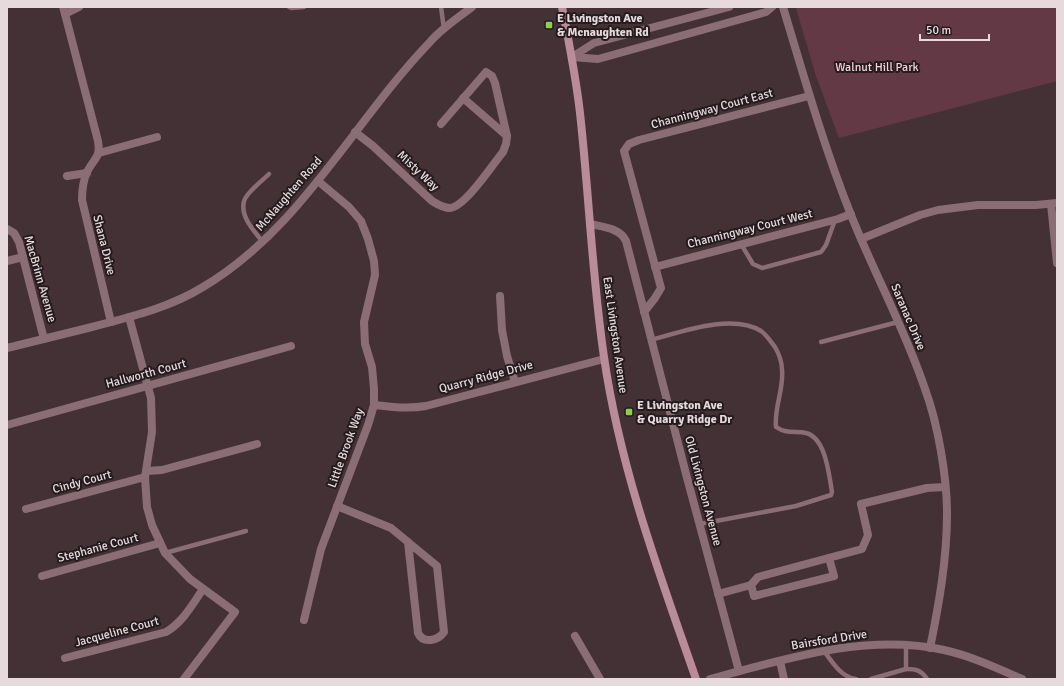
<svg xmlns="http://www.w3.org/2000/svg" width="1064" height="686" font-family="Signika,sans-serif">
	<style>
		.green { fill: #643946 }
		.lines { fill: none; stroke-linecap: round; stroke-linejoin: round }
		.service { stroke: #8b6d75; stroke-width: 4.5 }
		.minor { stroke: #8b6d75; stroke-width: 8 }
		.tertiary { stroke: #8b6d75; stroke-width: 8 }
		.secondary { stroke: #ba8b98; stroke-width: 8 }
		.poi-dot { fill: #8dce44; stroke: #241b1e; stroke-width: 1.5 }
		.labels { text-anchor: middle; dominant-baseline: central; stroke-width: 4; stroke-linejoin: round; paint-order: stroke }
		.poi-label { font-size: 12px; font-weight: bold; fill: #e6dadd; stroke: #241b1e; text-anchor: start }
		.park-label { font-size: 12px; fill: #f8d0da; stroke: #241b1e }
		.street-label { font-size: 12px; fill: #e6dadd; stroke: #241b1e }
	</style>
	<rect width="100%" height="100%" fill="#433136"/>
	<path class="green" d="M799 7H1057V81L839 138 816 76 796 8Z"/>
	<g class="lines">
		<g class="service">
			<path d="M289 7 292 8 304 7"/>
			<path d="M441 7 444 29"/>
			<path d="M263 242C254 231 240 217 244 201 246 193 263 180 269 174"/>
			<path d="M741 244 753 264 762 268 821 252 826 245 835 220"/>
			<path d="M651 340C681 332 732 313 761 331 767 335 771 342 775 347 779 354 782 362 782 370 784 389 774 407 776 427 786 434 796 431 806 433 826 438 829 475 832 492L831 495 796 506 700 524"/>
			<path d="M821 342 898 322"/>
			<path d="M165 553 246 531"/>
			<path d="M824 651C832 662 841 677 856 679"/>
			<path d="M906 669C916 669 921 670 927 679"/>
			<path d="M871 679 906 669V646"/>
		</g>
		<g class="minor">
			<path d="M63 7 65 14 79 7"/>
			<path d="M783 7C804 77 824 147 851 215 874 273 905 329 925 389 938 424 947 477 947 514 947 559 939 604 930 648"/>
			<path d="M65 14 98 141C101 158 94 158 87 172 83 181 82 191 82 200L111 322"/>
			<path d="M572 57 598 59 766 12 772 7"/>
			<path d="M572 57 594 43 729 7"/>
			<path d="M463 98 507 136"/>
			<path d="M355 132 373 146 432 201C437 204 443 208 450 208 465 207 493 164 503 152L506 144 507 136 495 83 492 76 486 72 441 124"/>
			<path d="M99 153 157 137"/>
			<path d="M67 176 87 173"/>
			<path d="M1051 204 1057 263"/>
			<path d="M590 224C603 227 620 228 626 241L686 474 739 671"/>
			<path d="M7 229 14 233 19 242 44 339"/>
			<path d="M861 239 920 215 938 210 978 205H1036L1057 203"/>
			<path d="M7 261 23 257"/>
			<path d="M655 267 838 219 851 214"/>
			<path d="M500 296 502 330 507 356 515 382"/>
			<path d="M644 312 655 298 661 288 624 151 629 144 639 140 809 96"/>
			<path d="M129 317 151 398 152 432 145 477 147 507 152 525 165 553 190 579 235 612 184 679"/>
			<path d="M374 405C392 407 408 409 426 406L604 359"/>
			<path d="M7 425 291 346"/>
			<path d="M146 471 162 470 257 444"/>
			<path d="M337 506 391 528 437 566 444 632C438 641 423 644 418 633L408 542"/>
			<path d="M26 509 145 477"/>
			<path d="M42 576 160 543"/>
			<path d="M751 585 754 596 834 576 829 558"/>
			<path d="M718 594 751 585 758 577 862 549 868 535 861 504 927 488 945 487"/>
			<path d="M304 620 321 549 368 425 374 405V389L372 367 365 344 364 322 375 275 374 261 368 239 361 221 349 207 318 181"/>
			<path d="M575 636 600 679"/>
			<path d="M65 658 166 632C183 622 192 605 203 589"/>
			<path d="M780 661 784 679"/>
			<path d="M710 679C786 659 865 633 944 650 971 656 997 668 1022 679"/>
		</g>
		<path class="tertiary" d="M7 348C35 341 64 334 92 327 130 317 169 308 203 287 301 229 353 122 430 42 442 28 458 18 472 7"/>
		<path class="secondary" d="M562 7C569 42 576 77 580 113 589 194 592 276 604 357 620 468 659 573 696 679"/>
	</g>
	<g class="poi-dot">
		<rect x="545" y="21" width="8" height="8" rx="2"/>
		<rect x="625" y="408" width="8" height="8" rx="2"/>
	</g>
	<g class="labels">
		<g class="poi-label">
			<text x="557" y="18">E Livingston Ave<tspan x="557" dy="14">&amp; Mcnaughten Rd</tspan></text>
			<text x="637" y="405">E Livingston Ave<tspan x="637" dy="14">&amp; Quarry Ridge Dr</tspan></text>
		</g>
		<g class="park-label">
			<text x="877" y="67">Walnut Hill Park</text>
		</g>
		<g class="street-label">
			<text transform="translate(712 109) rotate(-15)">Channingway Court East</text>
			<text transform="translate(418 171) rotate(43)">Misty Way</text>
			<text transform="translate(289 194) rotate(-49)">McNaughten Road</text>
			<text transform="translate(750 229) rotate(-14)">Channingway Court West</text>
			<text transform="translate(104 245) rotate(76)">Shana Drive</text>
			<text transform="translate(40 279) rotate(74)">MacBrinn Avenue</text>
			<text transform="translate(908 317) rotate(67)">Saranac Drive</text>
			<text transform="translate(615 335) rotate(82)">East Livingston Avenue</text>
			<text transform="translate(146 374) rotate(-15)">Hallworth Court</text>
			<text transform="translate(486 377) rotate(-15)">Quarry Ridge Drive</text>
			<text transform="translate(346 448) rotate(-70)">Little Brook Way</text>
			<text transform="translate(82 482) rotate(-15)">Cindy Court</text>
			<text transform="translate(703 491) rotate(75)">Old Livingston Avenue</text>
			<text transform="translate(98 548) rotate(-15)">Stephanie Court</text>
			<text transform="translate(117 632) rotate(-15)">Jacqueline Court</text>
			<text transform="translate(829 640) rotate(-9)">Bairsford Drive</text>
		</g>
	</g>
	<rect width="1064" height="686" fill="none" stroke="#e6dadd" stroke-width="16"/>
	<path d="M920 34v6h69v-6" fill="none" stroke="#e6dadd" stroke-width="2"/>
	<text x="926" y="34" font-size="12" fill="#e6dadd" stroke="#241b1e" stroke-width="3" paint-order="stroke">50 m</text>
</svg>
